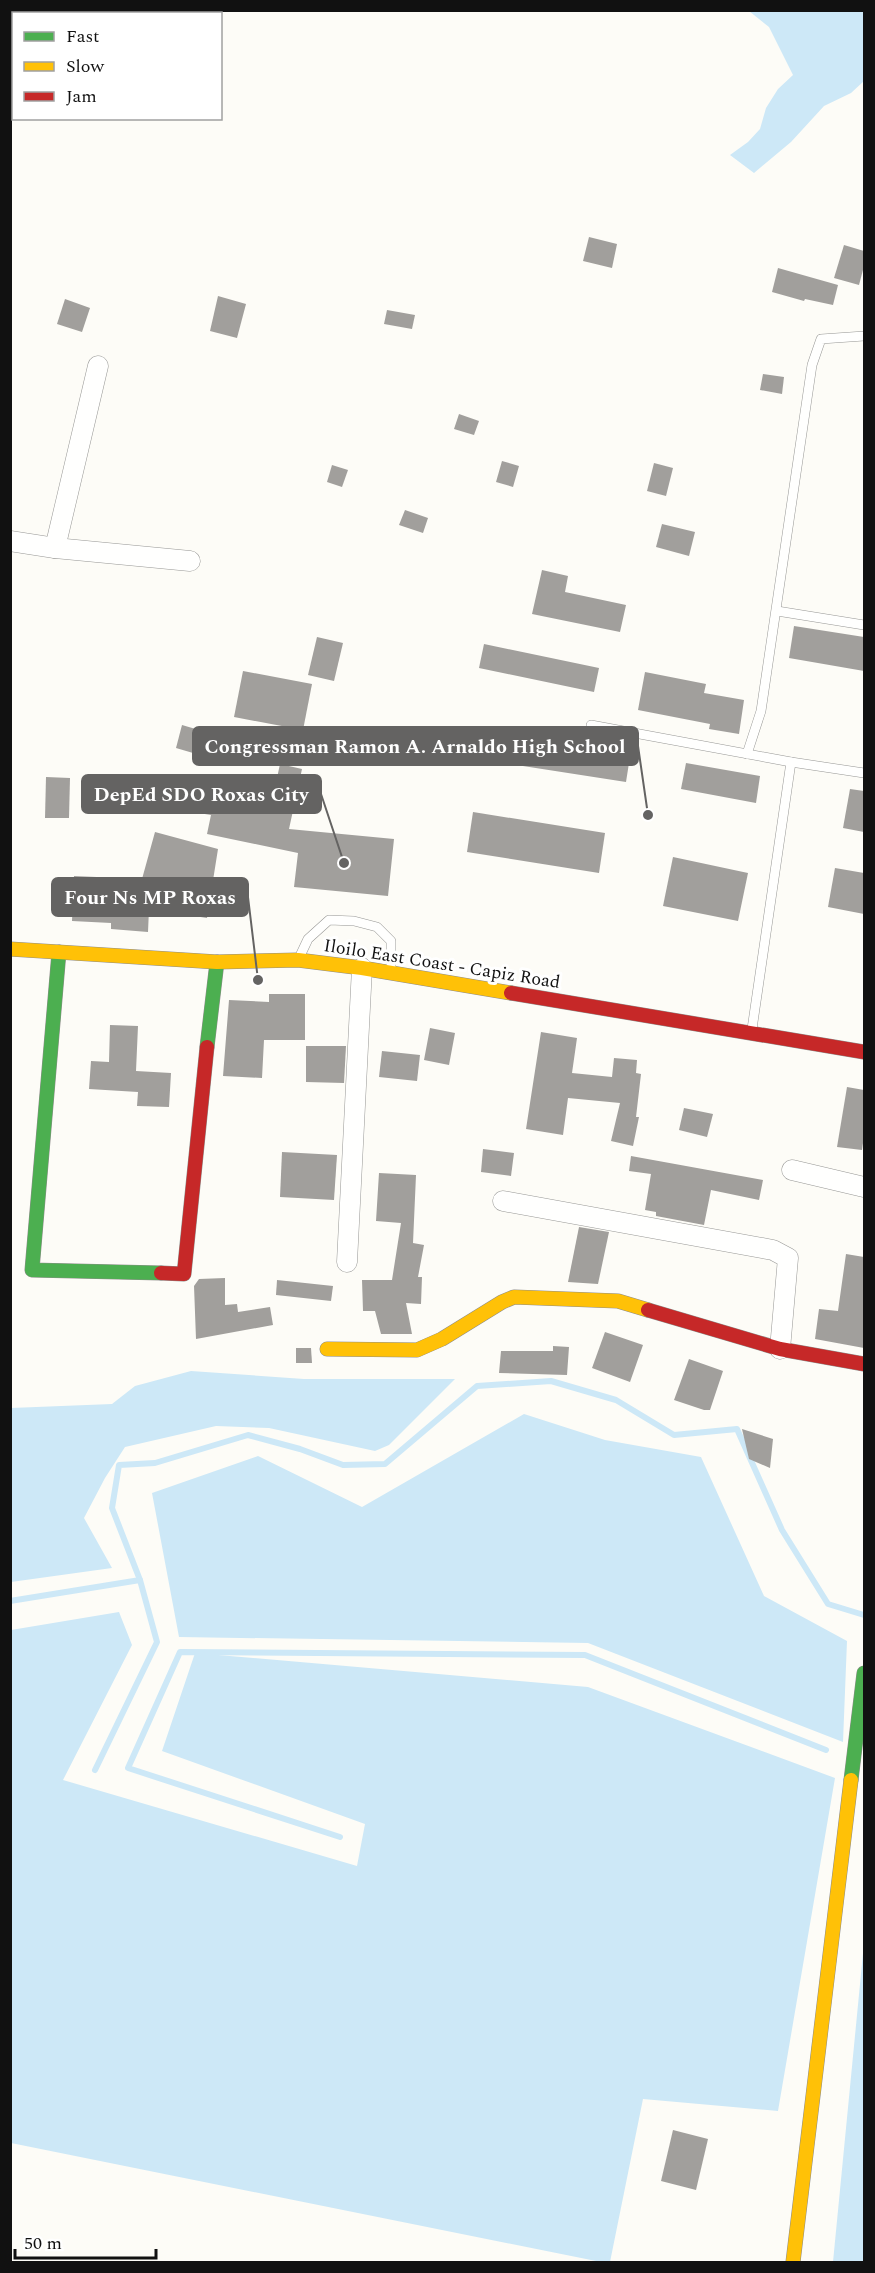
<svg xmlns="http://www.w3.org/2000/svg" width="875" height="2273" font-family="Spectral,serif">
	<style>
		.water { fill: #cde8f7 }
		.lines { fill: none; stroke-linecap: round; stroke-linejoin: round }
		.stream { stroke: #cde8f7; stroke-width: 6 }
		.building { fill: #a19f9c }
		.lane-casing { stroke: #979795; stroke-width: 10 }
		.street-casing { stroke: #979795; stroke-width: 21 }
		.fast-casing { stroke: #8e8d8b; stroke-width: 15 }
		.slow-casing { stroke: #8e8d8b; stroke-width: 15 }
		.jam-casing { stroke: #8e8d8b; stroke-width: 15 }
		.lane { stroke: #fffffe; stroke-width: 9 }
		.street { stroke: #fffffe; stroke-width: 20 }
		.fast { stroke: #4caf50; stroke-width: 14 }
		.slow { stroke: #ffc107; stroke-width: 14 }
		.jam { stroke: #c62828; stroke-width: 14 }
		.labels { text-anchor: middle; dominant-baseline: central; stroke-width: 6; stroke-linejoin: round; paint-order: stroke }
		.street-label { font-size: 18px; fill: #111; stroke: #fff }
		.leader { fill: none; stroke: #646362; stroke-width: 2 }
		.callout-dot { fill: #646362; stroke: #fff; stroke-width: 2 }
		.callout { fill: #646362; stroke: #646362; stroke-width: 2 }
		.callout-label { font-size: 20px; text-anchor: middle; font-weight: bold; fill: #fff }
	</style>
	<rect width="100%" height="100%" fill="#fdfcf7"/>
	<g class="water">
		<path d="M749 11H864V81L851 93 824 106 791 142 754 173 730 155 748 142 760 129 766 108 778 89 793 75 769 27Z"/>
		<path d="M191 1371 304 1379H455L389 1445 375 1451 269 1428 216 1426 125 1447 105 1478 84 1518 112 1568 11 1582V1408L112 1404 135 1386Z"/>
		<path d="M524 1414 605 1440 701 1457 764 1596 847 1641 843 1742 588 1643 179 1637 152 1493 258 1456 362 1507Z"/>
		<path d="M119 1612 132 1645 63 1780 357 1866 365 1824 162 1751 195 1653 588 1687 835 1778 778 2111 643 2099 610 2262H601L11 2143V1630Z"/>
		<path d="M864 1943V2262H833Z"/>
	</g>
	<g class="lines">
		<g class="stream">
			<path d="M10 1601 140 1580 112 1508 119 1465 155 1463 248 1435 300 1449 343 1465 385 1464 477 1386 551 1381 616 1400 674 1435 737 1429 782 1530 828 1604 864 1615"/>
			<path d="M95 1770 157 1642 140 1580"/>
			<path d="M340 1837 128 1768 180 1652 585 1655 826 1750"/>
		</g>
	</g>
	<g class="building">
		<path d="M589 237 617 244 612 268 583 261Z"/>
		<path d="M844 245 864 251V266L859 285 834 278Z"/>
		<path d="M778 268 838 285 833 305 805 299 804 301 772 292Z"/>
		<path d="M218 296 246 304 237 338 210 331Z"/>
		<path d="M65 299 90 308 82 332 57 324Z"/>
		<path d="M387 310 415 315 412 329 384 324Z"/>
		<path d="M763 374 784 377 782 394 760 390Z"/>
		<path d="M459 414 479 421 474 435 454 429Z"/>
		<path d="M502 461 519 466 513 487 496 482Z"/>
		<path d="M654 463 673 468 666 496 647 491Z"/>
		<path d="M332 465 348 470 342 487 327 482Z"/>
		<path d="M405 510 428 518 423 533 399 525Z"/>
		<path d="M662 524 695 532 689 556 656 547Z"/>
		<path d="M542 570 568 576 565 592 626 605 620 632 532 614Z"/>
		<path d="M794 626 864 637V671L789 658Z"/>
		<path d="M317 637 343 643 334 681 308 675Z"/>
		<path d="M484 644 599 668 594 692 479 668Z"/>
		<path d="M243 671 312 684 303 730 234 717Z"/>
		<path d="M645 672 706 684 704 693 744 700 739 734 709 729 710 724 638 710Z"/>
		<path d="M182 725 199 730 193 753 176 748Z"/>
		<path d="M513 737 566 745 565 752 629 763 626 782 510 764Z"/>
		<path d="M686 763 760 776 756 803 681 789Z"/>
		<path d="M280 764 302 769 289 829 394 839 388 896 294 887 298 853 207 834 211 815 129 802 131 787 169 791 171 777 274 792Z"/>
		<path d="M46 777 70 778 69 818H45Z"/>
		<path d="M850 789 864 791V832L843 828Z"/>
		<path d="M473 812 605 833 599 873 467 852Z"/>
		<path d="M155 832 218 849 207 918 149 909 148 932 111 929V923L72 921 74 876 142 879Z"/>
		<path d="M673 857 748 873 738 921 663 906Z"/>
		<path d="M835 868 864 873V914L828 907Z"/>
		<path d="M269 994H305V1040H264L262 1078 223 1076 229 1000 269 1002Z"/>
		<path d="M110 1025 138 1026 136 1071 171 1073 169 1107 137 1106 138 1092 89 1089 91 1061 109 1062Z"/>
		<path d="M430 1028 455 1033 449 1065 424 1060Z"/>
		<path d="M541 1032 577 1038 572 1073 612 1077 614 1058 637 1060 636 1073 641 1074 636 1117H639L633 1146 611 1141 620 1103 568 1098 563 1135 526 1129Z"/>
		<path d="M306 1046H346L344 1083 306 1082Z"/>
		<path d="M382 1051 420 1055 417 1081 379 1077Z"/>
		<path d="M847 1087 864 1090V1136L862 1150 837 1147Z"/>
		<path d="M684 1108 713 1114 707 1137 679 1130Z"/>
		<path d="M483 1149 514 1153 511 1176 481 1172Z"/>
		<path d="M282 1152 337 1155 334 1200 280 1197Z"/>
		<path d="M631 1156 763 1180 759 1200 711 1190 704 1225 656 1216V1212L645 1210 651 1174 629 1171Z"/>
		<path d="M379 1173 416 1175 413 1243 424 1245 418 1277H422L421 1304 406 1303 412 1334H381L375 1311H363L362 1280H392L401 1223 376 1221Z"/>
		<path d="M579 1227 609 1232 598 1284 568 1282Z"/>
		<path d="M846 1254 864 1257V1348L815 1339 819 1309 838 1311Z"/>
		<path d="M225 1278V1305L237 1304 238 1312 270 1307 273 1325 196 1339 194 1286 199 1279Z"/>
		<path d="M277 1280 333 1286 331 1301 276 1295Z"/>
		<path d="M605 1332 643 1345 630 1382 592 1368Z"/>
		<path d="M553 1346 569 1347 567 1375 499 1373 501 1351H553Z"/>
		<path d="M296 1348H311L312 1363H296Z"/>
		<path d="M689 1359 723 1371 710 1410H704L674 1400Z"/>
		<path d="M742 1429 773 1439 770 1468 749 1459Z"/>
		<path d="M673 2130 708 2139 696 2190 661 2181Z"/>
	</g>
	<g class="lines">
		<g class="lane-casing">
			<g id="lane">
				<path d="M777 611 864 625"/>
				<path d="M591 725 791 762 864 773"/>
				<path d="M747 754 761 711 812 365 821 339 864 336"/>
				<path d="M300 956 308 939 329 920 354 921 377 927 391 941V968"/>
				<path d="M752 1029 791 762"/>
			</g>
		</g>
		<g class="street-casing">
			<g id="street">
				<path d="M10 541 55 548 190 561"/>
				<path d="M55 548 98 366"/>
				<path d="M792 1170 864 1187"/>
				<path d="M503 1201 773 1250 788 1258 780 1349"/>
				<path d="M347 1262 362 968"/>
			</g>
		</g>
		<g class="fast-casing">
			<g id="fast">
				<path d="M59 952 32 1270 161 1273"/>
				<path d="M207 1047 217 962"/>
				<path d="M851 1780 864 1673"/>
			</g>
		</g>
		<g class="slow-casing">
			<g id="slow">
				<path d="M10 949 217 962 298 960 362 968 511 993"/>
				<path d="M327 1349 417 1350 442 1339 502 1302 514 1297 618 1301 648 1310"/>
				<path d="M793 2262 851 1780"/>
			</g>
		</g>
		<g class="jam-casing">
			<g id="jam">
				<path d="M511 993 864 1052"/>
				<path d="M161 1273 184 1274 207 1047"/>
				<path d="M648 1310 780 1349 864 1364"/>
			</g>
		</g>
		<use href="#lane" class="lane"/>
		<use href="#street" class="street"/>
		<use href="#fast" class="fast"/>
		<use href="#slow" class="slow"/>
		<use href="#jam" class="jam"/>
	</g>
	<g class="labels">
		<g class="street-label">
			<text transform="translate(442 964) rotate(9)">Iloilo East Coast - Capiz Road</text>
		</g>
	</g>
	<path class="leader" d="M648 815L638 746M344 863L321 794M258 980L248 897"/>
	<g class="callout-dot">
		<circle cx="648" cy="815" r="6"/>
		<circle cx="344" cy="863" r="6"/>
		<circle cx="258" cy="980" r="6"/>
	</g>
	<g class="callout">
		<rect x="193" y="727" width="445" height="38" rx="6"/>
		<rect x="82" y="775" width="239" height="38" rx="6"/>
		<rect x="52" y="878" width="196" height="38" rx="6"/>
	</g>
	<g class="callout-label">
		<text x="415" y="753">Congressman Ramon A. Arnaldo High School</text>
		<text x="201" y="801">DepEd SDO Roxas City</text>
		<text x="150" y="904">Four Ns MP Roxas</text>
	</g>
	<rect width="875" height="2273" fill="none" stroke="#111111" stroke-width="24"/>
	<rect x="12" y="12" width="210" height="108" fill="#ffffff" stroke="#a0a0a0" stroke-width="1.5"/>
	<rect x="24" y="32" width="30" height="9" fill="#4caf50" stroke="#a0a0a0" stroke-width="1.5"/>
	<text x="66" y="42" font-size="18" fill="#111111">Fast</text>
	<rect x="24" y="62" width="30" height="9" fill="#ffc107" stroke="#a0a0a0" stroke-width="1.5"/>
	<text x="66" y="72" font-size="18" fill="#111111">Slow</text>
	<rect x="24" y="92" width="30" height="9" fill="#c62828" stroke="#a0a0a0" stroke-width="1.5"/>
	<text x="66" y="102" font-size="18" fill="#111111">Jam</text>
	<path d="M15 2249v9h141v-9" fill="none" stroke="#111111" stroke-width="3"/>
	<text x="24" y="2249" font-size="18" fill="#111111" stroke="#ffffff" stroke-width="4.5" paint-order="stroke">50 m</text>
</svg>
